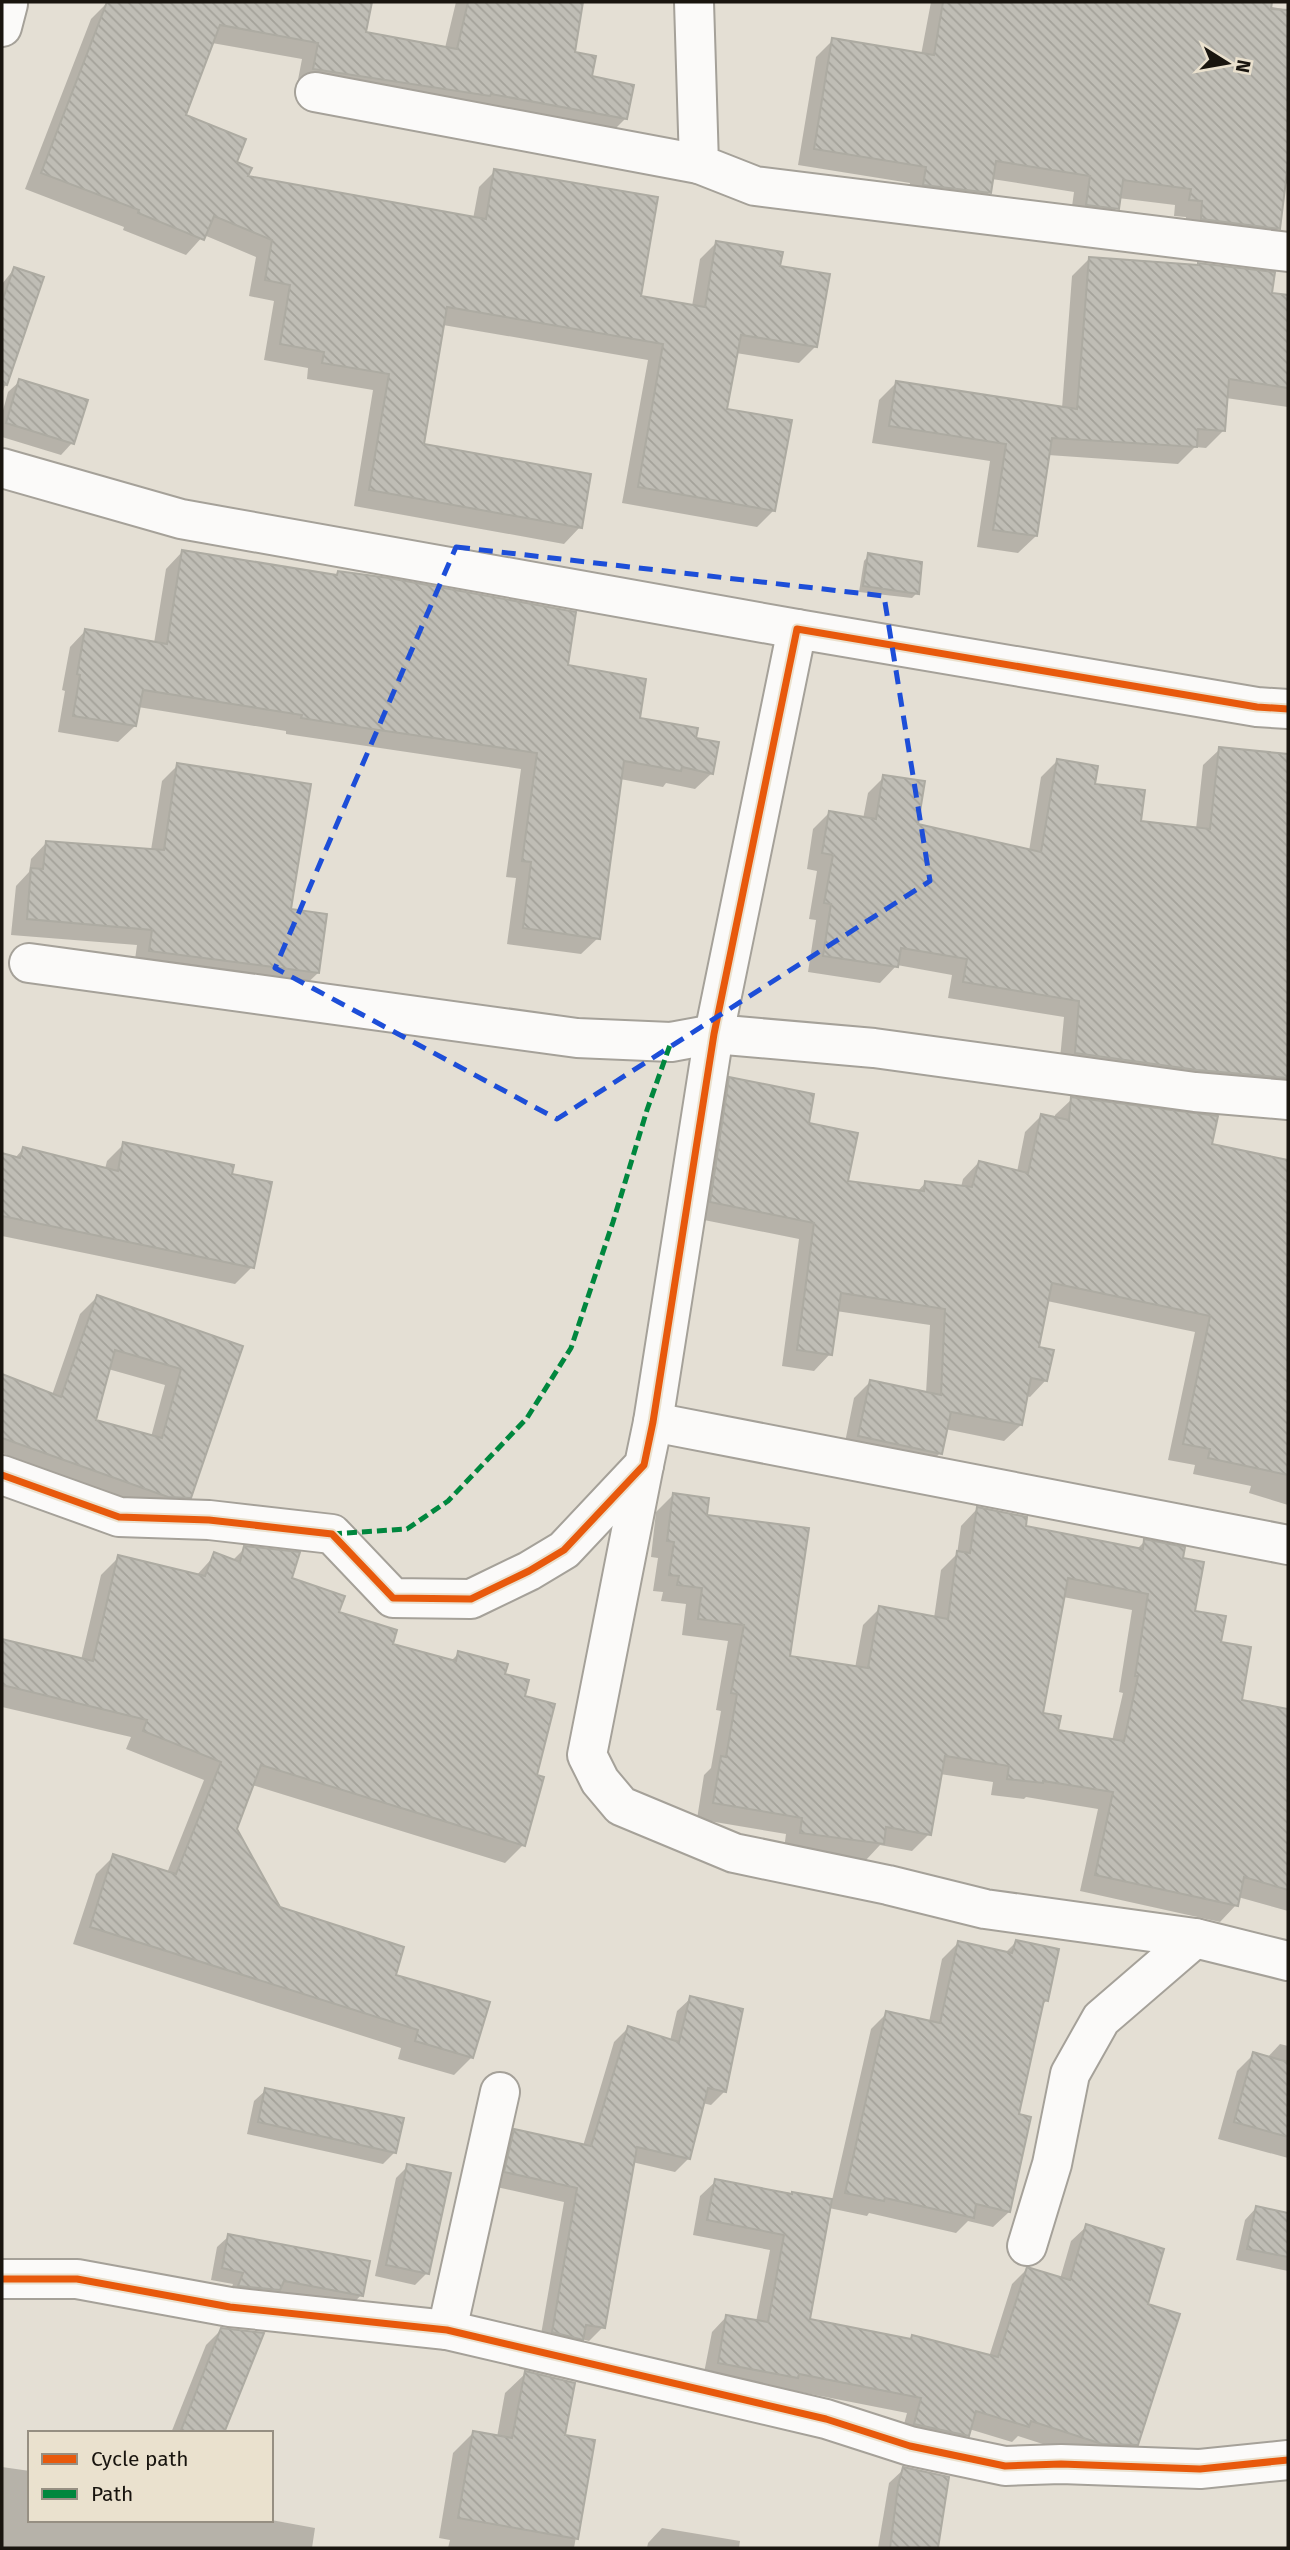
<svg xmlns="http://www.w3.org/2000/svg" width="1290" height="2550" font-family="'Fira Sans',sans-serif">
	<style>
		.shadow { fill: #0003; fill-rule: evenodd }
		.building { fill: url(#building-back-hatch); stroke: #adaba2; stroke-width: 2; fill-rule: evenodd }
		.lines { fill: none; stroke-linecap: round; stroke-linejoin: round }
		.minor-casing { stroke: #a5a199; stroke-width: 42 }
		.minor { stroke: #fbfaf9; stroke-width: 38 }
		.quiet { stroke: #00873e; stroke-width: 5; stroke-dasharray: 10 5; stroke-linecap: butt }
		.cycleway-casing { stroke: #eae1ce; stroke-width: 11 }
		.cycleway { stroke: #e8590c; stroke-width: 7 }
		.marked { fill: none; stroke: #1d4ed8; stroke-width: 5; stroke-dasharray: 14 9; stroke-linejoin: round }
	</style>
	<defs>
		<pattern id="building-back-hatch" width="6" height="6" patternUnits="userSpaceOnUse" patternTransform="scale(1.75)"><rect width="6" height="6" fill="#bfbdb5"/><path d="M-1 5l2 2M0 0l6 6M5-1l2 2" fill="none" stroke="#a4a29a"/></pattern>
	</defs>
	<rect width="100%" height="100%" fill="#e4dfd4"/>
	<g class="shadow">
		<path d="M128 2H371L364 33 445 48 456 2 582 3 573 54 625 119 609 135 297 85 302 59 212 43 184 116 234 163 246 178 473 219 479 187 495 171 639 298 692 306 700 259 716 243 778 267 815 347 799 363 736 353 725 410 774 510 757 527 622 503 648 360 443 325 422 445 580 527 564 544 354 506 373 390 307 379 308 368 264 360 274 301 249 296 256 257 204 235 186 255 123 230 124 227 25 189 91 19 107 3 127 10Z"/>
		<path d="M931 2H1248L1288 10V184L1284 183 1279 228 1262 245 1185 235 1186 217 1174 216 1175 205 1118 198 1117 208 1100 225 1070 221 1074 192 992 179 990 192 973 209 907 201 910 183 798 165 816 57 833 40 921 55Z"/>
		<path d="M1090 258 1288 297V407L1226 398 1224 430 1206 448 1195 447 1178 464 1048 455 1036 536 1018 553 977 547 990 461 872 443 879 400 896 383 1062 408 1072 276Z"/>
		<path d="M14 269 42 279 2 394V284Z"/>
		<path d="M20 381 72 443 61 455 2 437V414L8 392Z"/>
		<path d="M182 552 335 576 338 573 566 667 638 719 694 740 712 773 695 789 666 783 663 787 620 779 598 938 581 954 507 944 516 878 506 877 521 769 286 734V731L138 707 135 726 118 742 58 732 65 691 62 690 70 647 86 630 154 643 166 569Z"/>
		<path d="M869 555 917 593 912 598 859 592 864 561Z"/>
		<path d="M1220 749 1264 761 1288 763V1100L1059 1069 1064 1017 948 998 952 975 897 965 880 983 808 972 816 920 809 919 817 871 807 869 813 829 830 812 863 819 868 793 884 777 916 825 1029 851 1041 777 1057 761 1093 785 1139 823 1196 829 1203 765Z"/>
		<path d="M178 765 289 910 318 973 301 989 134 967 137 945 11 935 16 886 29 872 31 859 47 842 151 850 162 781Z"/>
		<path d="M730 1079 807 1125 846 1183 917 1192 926 1182 961 1187 963 1179 979 1162 1017 1172 1025 1132 1041 1116 1055 1118V1115L1072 1099 1210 1145 1288 1162V1505L1249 1493 1251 1486 1193 1474 1195 1465 1168 1460 1195 1332 1047 1301 1037 1348 1046 1380 1030 1397 1026 1396 1021 1425 1004 1441 945 1429 940 1453 924 1470 843 1452 854 1398 870 1382 926 1393 930 1325 836 1311 830 1354 814 1371 782 1366 799 1239 694 1218 714 1096Z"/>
		<path d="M124 1144 230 1175 252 1267 235 1284 2 1236V1155L15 1158 23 1149 105 1169 107 1161Z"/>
		<path d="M97 1297 241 1347 190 1497 172 1514 26 1469 28 1463 2 1453V1376L52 1395 80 1314ZM108 1369 165 1385 151 1437 93 1421Z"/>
		<path d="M673 1495 705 1517 788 1658 855 1668 863 1625 880 1608 934 1618 941 1570 957 1554 961 1526 977 1509 1024 1527 1137 1549 1145 1541 1181 1559 1193 1612 1219 1644 1240 1702 1278 1732 1288 1735V1911L1238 1897 1236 1905 1220 1922 1080 1891 1098 1809 1026 1797 1024 1799 991 1795 993 1782 940 1774 929 1834 912 1851 880 1845 866 1860 784 1849 786 1834 697 1819 704 1775 711 1768 721 1711 716 1710 728 1641 682 1635 686 1604 661 1601 663 1592 653 1591 658 1558 651 1557 656 1512ZM1063 1597 1132 1610 1119 1692 1123 1693 1112 1741 1056 1732 1041 1714Z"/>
		<path d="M245 1548 337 1614 391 1645 451 1661 459 1653 503 1675 523 1697 534 1776 523 1845 505 1863 252 1785 235 1829 278 1909 472 2057 454 2075 398 2059 401 2048 73 1944 96 1874 114 1856 167 1873 204 1780 126 1749 131 1737 2 1707V1641L81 1660 101 1575 119 1557 196 1576 215 1555 232 1561Z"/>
		<path d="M1016 1942 1047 2000 1041 2006 1017 2116 1009 2212 993 2227 968 2221 956 2233 869 2213 867 2216 829 2208 808 2320 989 2357 1012 2284 1027 2269 1060 2279 1071 2241 1087 2226 1146 2305 1137 2444 1121 2459 1086 2458 1018 2436 1012 2442 969 2429 968 2435 952 2451 900 2439 907 2413 785 2389 782 2393 703 2378 712 2332 727 2316 756 2322 770 2250 693 2235 700 2196 716 2181 832 2200 871 2029 887 2013 929 2022 942 1959 958 1943 1005 1953Z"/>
		<path d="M691 1998 725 2091 711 2105 702 2103 689 2158 675 2172 632 2162 603 2327 589 2341 581 2339 568 2353 539 2346 564 2202 492 2186 501 2145 515 2131 583 2146 614 2042 628 2028 670 2041 677 2011Z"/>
		<path d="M1280 2044 1288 2046V2158L1218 2139 1237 2071 1254 2054 1267 2058Z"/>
		<path d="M266 2090 395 2152 383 2164 247 2134 254 2101Z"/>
		<path d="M408 2166 427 2273 415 2285 375 2276 396 2178Z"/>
		<path d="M1256 2208 1288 2215V2271L1236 2260 1245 2220Z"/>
		<path d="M229 2236 361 2295 350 2307 276 2292 267 2301 228 2297 233 2284 211 2280 217 2247Z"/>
		<path d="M222 2329V2433H171L206 2345Z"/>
		<path d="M526 2373 563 2437 593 2441 574 2548H448L450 2540 439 2538 453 2453 473 2433 497 2437 505 2393Z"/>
		<path d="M2 2467 30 2471V2520H271L315 2528 312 2548H2Z"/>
		<path d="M904 2469 947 2478 937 2548H878L889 2483Z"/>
		<path d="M662 2528 740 2541 739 2548H647L648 2543Z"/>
	</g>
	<g class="building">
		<path d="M107 2H372L366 32 457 49 468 2H583L575 52 596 56 592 76 634 85 627 119 491 94 490 96 313 69 318 43 220 25 186 115 246 139 237 162 252 168 248 176 486 219 494 169 658 197 641 296 705 307 716 241 783 252 780 266 830 274 817 347 741 335 727 409 792 420 775 511 638 487 663 344 447 307 424 444 591 474 582 528 369 490 389 374 322 363 324 352 280 344 290 285 265 280 272 240 214 216 204 240 138 213 139 210 41 173Z"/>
		<path d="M943 2H1272L1271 9 1288 10V164L1280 229 1201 219 1202 201 1189 200 1191 189 1123 180 1119 209 1086 205 1090 176 996 161 991 193 923 185 926 167 814 149 832 38 934 55Z"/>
		<path d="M1089 257 1198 265V263L1275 272 1272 293 1288 295V388L1229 379 1225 431 1198 429 1197 447 1052 438 1037 536 993 530 1006 444 889 426 896 381 1077 409Z"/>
		<path d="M14 267 44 277 7 385 2 384V302Z"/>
		<path d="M19 379 88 400 74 444 6 423Z"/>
		<path d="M182 550 337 575 338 571 389 578 576 612 568 665 646 679 640 718 698 728 696 738 719 742 713 774 682 767 681 771 624 761 600 939 523 928 531 862 522 861 537 753 358 727 301 718 302 715 143 690 136 726 73 716 80 675 77 674 85 629 167 644Z"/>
		<path d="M868 553 922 562 919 594 863 586Z"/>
		<path d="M1219 747 1288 754V1078L1197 1070 1075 1053 1079 1001 963 982 967 959 901 948 898 967 823 956 831 904 824 903 833 855 822 853 829 811 876 819 883 775 925 781 918 824 1041 852 1057 759 1098 766 1095 784 1145 790 1141 821 1210 829Z"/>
		<path d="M177 763 311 784 291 909 327 914 319 973 149 951 152 930 27 919 31 868 43 869 46 841 164 850Z"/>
		<path d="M729 1077 814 1094 809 1123 858 1133 848 1181 924 1191 925 1181 972 1187 979 1161 1028 1173 1041 1114 1069 1120 1071 1097 1218 1116 1212 1144 1288 1160V1475L1208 1458 1210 1449 1183 1444 1210 1316 1052 1283 1039 1347 1054 1350 1047 1381 1031 1378 1022 1425 951 1412 942 1454 858 1436 870 1380 941 1395 945 1309 841 1293 832 1355 797 1350 814 1223 710 1202Z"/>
		<path d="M123 1142 234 1165 232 1174 272 1182 254 1268 2 1216V1153L20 1158 23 1147 118 1171Z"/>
		<path d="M97 1295 243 1346 191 1498 168 1497 2 1438V1374L61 1397ZM115 1350 181 1369 162 1438 96 1420Z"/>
		<path d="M673 1493 709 1498 707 1515 809 1528 790 1656 868 1668 879 1606 948 1619 957 1551 970 1553 977 1507 1027 1517 1026 1526 1143 1549 1144 1539 1185 1547 1183 1558 1204 1562 1195 1611 1226 1616 1221 1642 1251 1647 1242 1700 1288 1709V1890L1244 1877 1238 1906 1095 1875 1113 1792 1043 1781V1783L1007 1779 1009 1766 945 1756 931 1835 886 1827 884 1844 800 1833 802 1818 713 1803 721 1756 726 1757 737 1694 731 1693 744 1625 698 1619 702 1588 677 1585 679 1576 669 1575 674 1542 667 1541ZM1068 1578 1148 1594 1135 1676H1138L1124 1741 1058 1730 1061 1716 1043 1713Z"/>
		<path d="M244 1546 300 1552 292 1578 345 1596 339 1612 397 1630 393 1644 456 1661 458 1651 508 1664 505 1674 529 1680 525 1696 555 1704 537 1775 544 1777 525 1846 261 1765 237 1829 280 1907 404 1947 396 1975 490 2002 473 2058 415 2041 418 2030 90 1927 113 1854 176 1874 221 1762 143 1731 147 1720 2 1685V1639L93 1661 118 1555 205 1576 214 1552 240 1562Z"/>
		<path d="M1016 1940 1059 1949 1048 2001 1044 2000 1019 2114 1031 2117 1010 2212 976 2204 974 2218 885 2198 884 2201 845 2193 886 2011 940 2023 958 1941 1012 1953Z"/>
		<path d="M690 1996 743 2009 726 2092 708 2088 690 2159 637 2147 605 2328 586 2325 583 2340 552 2332 577 2188 504 2172 514 2129 591 2146 628 2026 679 2042Z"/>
		<path d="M1253 2052 1288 2062V2137L1234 2122Z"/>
		<path d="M265 2088 404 2118 396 2153 258 2122Z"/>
		<path d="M407 2164 451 2173 429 2274 386 2265Z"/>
		<path d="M715 2179 792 2194V2192L832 2199 810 2319 911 2339 912 2335 998 2357 1027 2267 1070 2280 1086 2224 1164 2249 1148 2304 1180 2314 1138 2445 1102 2444 1031 2421 1029 2427 976 2411 969 2436 914 2424 921 2398 799 2374 798 2378 718 2363 726 2315 768 2322 784 2235 707 2220Z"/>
		<path d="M1256 2206 1288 2213V2257L1247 2249Z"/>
		<path d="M228 2234 370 2261 363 2296 284 2281 280 2290 238 2286 243 2273 222 2268Z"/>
		<path d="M221 2328 264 2333 224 2433H180Z"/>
		<path d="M525 2371 575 2383 565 2435 595 2440 578 2539 458 2518 473 2431 512 2438Z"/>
		<path d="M903 2467 949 2477 938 2548H890L898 2486Z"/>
	</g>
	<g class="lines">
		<g class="minor-casing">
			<g id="minor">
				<path d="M694 2 699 164 755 186 1288 252"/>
				<path d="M2 27 8 4"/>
				<path d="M315 92 699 164"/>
				<path d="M2 468 181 519 797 629"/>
				<path d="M29 963 577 1038 671 1042 714 1034 874 1048 1195 1092 1288 1100"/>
				<path d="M653 1422 1288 1545"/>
				<path d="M644 1465 587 1755 600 1781 621 1806 734 1853 888 1885 985 1909 1195 1938 1288 1961"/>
				<path d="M2 1475 119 1517 209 1520 332 1534 393 1598 471 1599 529 1571 564 1550 644 1465 653 1422 714 1034 797 629 1257 707 1288 709"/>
				<path d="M1027 2246 1052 2164 1070 2074 1101 2019 1195 1938"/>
				<path d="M2 2279H77L230 2307 447 2330 826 2419 910 2446 1005 2466 1061 2464 1200 2469 1288 2460"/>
				<path d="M447 2330 500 2092"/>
			</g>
		</g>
		<use href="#minor" class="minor"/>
		<path class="quiet" d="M332 1534 407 1529 448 1501 527 1418 571 1348 613 1222 647 1110 671 1042"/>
		<g class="cycleway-casing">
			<g id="cycleway">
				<path d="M2 1475 119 1517 209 1520 332 1534 393 1598 471 1599 529 1571 564 1550 644 1465 653 1422 714 1034 797 629 1257 707 1288 709"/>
				<path d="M2 2279H77L230 2307 447 2330 826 2419 910 2446 1005 2466 1061 2464 1200 2469 1288 2460"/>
			</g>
		</g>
		<use href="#cycleway" class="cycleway"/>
	</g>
	<path class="marked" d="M456 547 884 596 930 881 557 1119 275 968Z"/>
	<rect width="1290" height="2550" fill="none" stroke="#19150f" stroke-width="7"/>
	<rect x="28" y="2431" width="245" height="91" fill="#eae1ce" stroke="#968f82" stroke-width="2"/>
	<rect x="42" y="2454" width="35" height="10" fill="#e8590c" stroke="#968f82" stroke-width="2"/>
	<text x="91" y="2466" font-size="21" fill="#19150f">Cycle path</text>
	<rect x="42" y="2489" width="35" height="10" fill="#00873e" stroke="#968f82" stroke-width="2"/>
	<text x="91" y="2501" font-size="21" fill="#19150f">Path</text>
	<g transform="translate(1227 63) rotate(101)" stroke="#eae1ce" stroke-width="5" paint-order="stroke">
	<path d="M0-5L12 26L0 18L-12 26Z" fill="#19150f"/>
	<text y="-10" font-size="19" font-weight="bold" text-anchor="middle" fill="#19150f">N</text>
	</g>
</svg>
